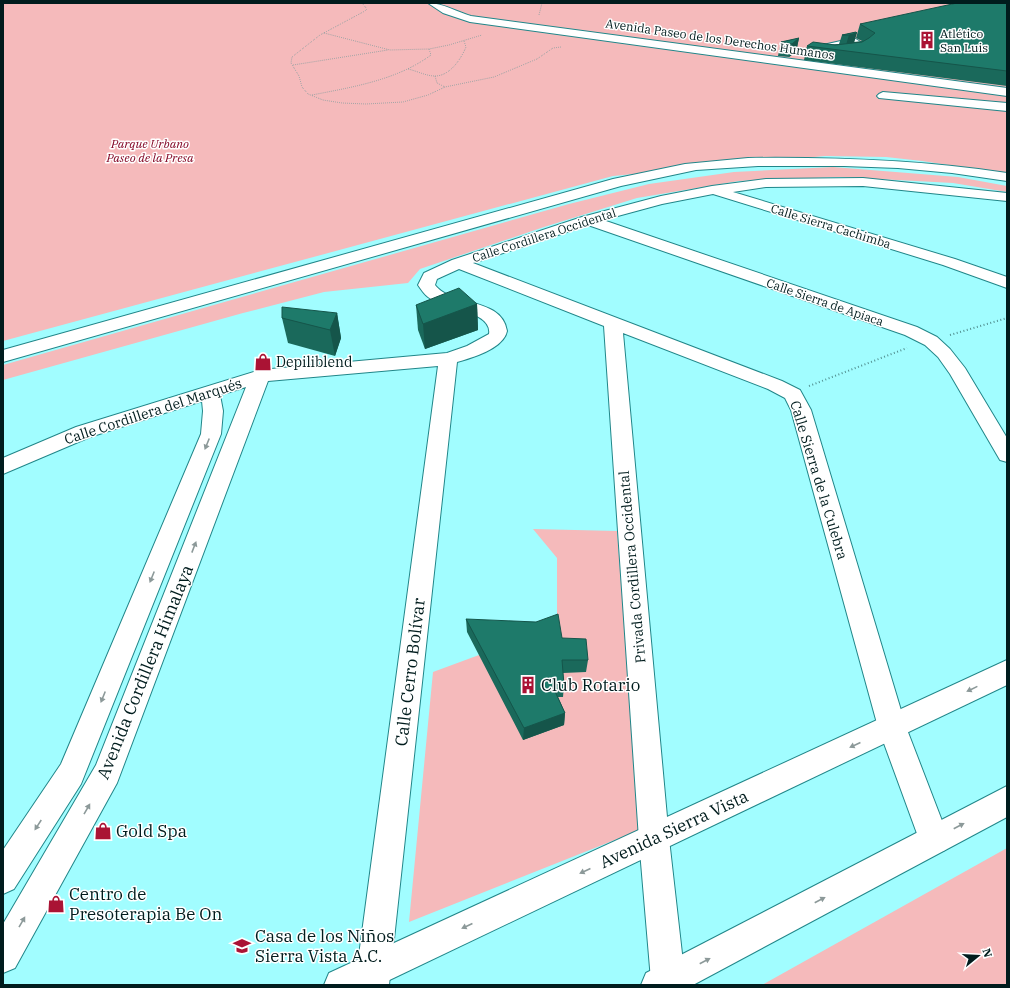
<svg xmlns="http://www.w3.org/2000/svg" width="1010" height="988" font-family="'IBM Plex Serif',serif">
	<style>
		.green { fill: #f5babb }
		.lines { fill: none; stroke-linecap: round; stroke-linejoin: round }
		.minor-casing { stroke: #218689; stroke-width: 2 }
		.major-casing { stroke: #218689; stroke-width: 2 }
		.path-far1 { stroke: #539192; stroke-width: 1; stroke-dasharray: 0.5 1.5; stroke-linecap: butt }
		.path { stroke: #539192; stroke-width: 2; stroke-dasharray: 1 2.5; stroke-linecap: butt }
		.minor { fill: #fff; fill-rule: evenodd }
		.major { fill: #fff; fill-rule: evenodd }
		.wall { fill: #1a695b }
		.shaded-wall { fill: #15554a }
		.building { fill: #1e7a6a; stroke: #15554a }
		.oneway { fill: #8c9999 }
		.labels { text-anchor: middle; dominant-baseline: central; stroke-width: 3; stroke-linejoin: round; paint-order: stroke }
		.far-poi-label { font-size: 12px; fill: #001c1d; stroke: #fff; text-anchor: start }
		.far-street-label { font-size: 12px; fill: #001c1d; stroke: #fff }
		.far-park-label { font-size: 12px; font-style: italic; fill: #820524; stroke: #fff }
		.poi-label { font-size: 14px; fill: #001c1d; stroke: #fff; text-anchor: start }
		.street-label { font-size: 14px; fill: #001c1d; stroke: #fff }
		.near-street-label { font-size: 17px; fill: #001c1d; stroke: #fff }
		.near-poi-label { font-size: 17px; fill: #001c1d; stroke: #fff; text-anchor: start }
	</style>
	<rect width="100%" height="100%" fill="#a1fdff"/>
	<g class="green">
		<path d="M3 3H1007V174L922 161 886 157 825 156 613 176 3 341Z"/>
		<path d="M833 167 958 177 1007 186V192L953 183 840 177 739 181 637 198 544 227 420 269 408 283 324 292 243 313 3 380V365L569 204 649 184 734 172Z"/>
		<path d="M533 529 617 531 640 830 409 922 433 672 479 655 551 697 560 651 557 627V558Z"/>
		<path d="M1007 848V985H762Z"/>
	</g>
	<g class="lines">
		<g class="minor-casing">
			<g id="minor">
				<path d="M428 3C443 3 457 12 471 16L1007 88V96L470 22 443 13Z"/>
				<path d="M854 38 869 47 868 49 845 56 841 55 840 53 841 51 855 46 852 44 848 45 805 55 800 52 801 50Z"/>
				<path d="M883 92 1007 103V111L879 98 877 96 879 94Z"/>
				<path d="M863 178 1007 193V201L863 186 766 187 733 192 955 259 1007 277V288L943 265 713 194 662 204 603 220 917 327 937 337 950 349 965 368 1007 438V462L1000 460 950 374 938 357 925 345 905 335 588 225 473 263 782 381 800 390 811 410 906 727 949 839 945 850 934 854 923 850 878 727 791 410 785 398 768 389 623 333 669 839 685 980 683 985H653L651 980 639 839 604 326 459 269 437 279 435 285C452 307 502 297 507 331 504 348 472 358 457 362L389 985H355L438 366 268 381 117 783 15 968 3 973V924L96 765 246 387 220 395 223 411 221 434 81 784 14 889 3 894V850L61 764 201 434 203 411 202 401 90 437 3 474V458L76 427 260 370 447 353 467 346 489 334C493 311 442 308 428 297 424 294 421 289 418 285L424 273 452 260 582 217 661 196 712 186 766 179Z"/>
			</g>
		</g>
		<g class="major-casing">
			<g id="major">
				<path d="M748 158C835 157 921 160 1007 173V181L952 173 898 168 844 166H758L696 170 621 186 3 362V350L613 179 685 164Z"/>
				<path d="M1007 660V685L379 985H324L329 973Z"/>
				<path d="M1007 786V817L693 985H641L646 973Z"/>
			</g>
		</g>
		<g class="path-far1">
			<path d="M362 3 367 9 365 11 320 35 292 57 291 63 299 76 302 87 308 94 323 100 342 103 366 104 403 102 428 95 445 87 494 77 537 59 553 48 561 47"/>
			<path d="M539 15 542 3"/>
			<path d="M324 33 390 50 429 49 449 45 482 35"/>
			<path d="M293 65 388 50"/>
			<path d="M408 69C417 71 426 76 435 76 450 76 461 59 466 47L464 41"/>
			<path d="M435 76 437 83 445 87"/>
			<path d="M312 95C353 87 397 80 431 55L429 49"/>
		</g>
		<g class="path">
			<path d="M950 335 1007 318"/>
			<path d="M809 386 907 348"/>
		</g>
		<use href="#minor" class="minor"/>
		<use href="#major" class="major"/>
	</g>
	<g class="wall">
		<path d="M1007 3V86L804 60 807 46 839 44 842 35 856 32 854 42 862 41 856 38 860 24Z"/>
		<path d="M799 38 796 52 789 57 778 56 781 42Z"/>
		<path d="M477 304 478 330 425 349 418 330 416 305Z"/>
		<path d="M337 313 341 338 335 356 288 343 282 318Z"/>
		<path d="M466 619 562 638 588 660 586 672 563 673 564 685 563 697H558L565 713 564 725 523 740 467 632Z"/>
	</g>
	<g class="shaded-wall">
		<path d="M857 33 853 46 845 48 849 35Z"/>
		<path d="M799 38 796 52 789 57 792 44Z"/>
		<path d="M477 304 478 330 425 349 423 324Z"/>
		<path d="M337 313 341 338 335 356 330 330Z"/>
		<path d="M565 713 564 725 523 740 524 728Z"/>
	</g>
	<g class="building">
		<path d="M957 3H1007V71L807 46 813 42 835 45 862 42 869 38 875 33 860 24Z"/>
		<path d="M856 32 857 33 849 35H842Z"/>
		<path d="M799 38 792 44 781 42Z"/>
		<path d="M459 288 477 304 423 324 416 305Z"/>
		<path d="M282 307 337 313 330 330 282 318Z"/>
		<path d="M558 614 562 638 586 639 588 660H562L564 685H552L565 713 524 728 466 619 536 622Z"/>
	</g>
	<defs><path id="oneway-solid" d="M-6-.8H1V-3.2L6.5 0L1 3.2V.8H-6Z"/></defs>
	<g class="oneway">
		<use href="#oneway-solid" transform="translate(207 444) rotate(112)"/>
		<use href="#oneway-solid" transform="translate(194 547) rotate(-69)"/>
		<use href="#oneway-solid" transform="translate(152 577) rotate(112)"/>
		<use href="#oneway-solid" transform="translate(972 689) rotate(154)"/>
		<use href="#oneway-solid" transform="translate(103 697) rotate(112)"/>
		<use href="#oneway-solid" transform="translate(855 745) rotate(155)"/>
		<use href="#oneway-solid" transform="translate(87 809) rotate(-60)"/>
		<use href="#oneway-solid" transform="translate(38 825) rotate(123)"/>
		<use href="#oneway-solid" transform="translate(959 826) rotate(-28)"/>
		<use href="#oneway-solid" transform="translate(585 871) rotate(155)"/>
		<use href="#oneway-solid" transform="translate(820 900) rotate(-28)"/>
		<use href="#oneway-solid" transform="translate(22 922) rotate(-60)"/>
		<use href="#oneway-solid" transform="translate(467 926) rotate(155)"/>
		<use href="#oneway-solid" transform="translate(705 961) rotate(-28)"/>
	</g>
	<defs>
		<g id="building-bare" transform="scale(1.38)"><path d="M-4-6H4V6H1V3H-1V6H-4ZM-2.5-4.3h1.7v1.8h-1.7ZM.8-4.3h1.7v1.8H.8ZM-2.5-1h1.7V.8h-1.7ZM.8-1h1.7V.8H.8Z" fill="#aa1334" stroke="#fff" stroke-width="2.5" paint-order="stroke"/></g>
		<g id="shop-bare" transform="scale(1.38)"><path d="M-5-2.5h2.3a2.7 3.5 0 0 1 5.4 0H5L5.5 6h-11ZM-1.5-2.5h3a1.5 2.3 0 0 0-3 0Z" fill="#aa1334" stroke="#fff" stroke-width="2.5" paint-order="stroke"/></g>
		<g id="school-bare" transform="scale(1.38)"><path d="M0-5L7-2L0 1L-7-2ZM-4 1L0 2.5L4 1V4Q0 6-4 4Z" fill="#aa1334" stroke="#fff" stroke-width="2.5" paint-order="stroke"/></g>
	</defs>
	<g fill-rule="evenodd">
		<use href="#building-bare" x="927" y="40"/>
		<use href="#shop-bare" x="263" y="362"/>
		<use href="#building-bare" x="528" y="685"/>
		<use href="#shop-bare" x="103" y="831"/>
		<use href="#shop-bare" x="56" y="904"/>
		<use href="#school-bare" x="242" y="946"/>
	</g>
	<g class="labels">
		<g class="far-poi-label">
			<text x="940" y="33">Atlético<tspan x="940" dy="14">San Luis</tspan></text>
		</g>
		<g class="far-street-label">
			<text transform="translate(720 39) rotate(8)">Avenida Paseo de los Derechos Humanos</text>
			<text transform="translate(831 226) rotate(17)">Calle Sierra Cachimba</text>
			<text transform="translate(544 235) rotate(-18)">Calle Cordillera Occidental</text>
			<text transform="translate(825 302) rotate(19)">Calle Sierra de Apiaca</text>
		</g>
		<g class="far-park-label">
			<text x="150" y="143">Parque Urbano<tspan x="150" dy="14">Paseo de la Presa</tspan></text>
		</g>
		<g class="poi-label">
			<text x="276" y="362">Depiliblend</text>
		</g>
		<g class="street-label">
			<text transform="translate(153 411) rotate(-18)">Calle Cordillera del Marqués</text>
			<text transform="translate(819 480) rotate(73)">Calle Sierra de la Culebra</text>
			<text transform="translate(632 567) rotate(-95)">Privada Cordillera Occidental</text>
		</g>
		<g class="near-street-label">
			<text transform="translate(145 672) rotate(-68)">Avenida Cordillera Himalaya</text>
			<text transform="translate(410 672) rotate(-83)">Calle Cerro Bolívar</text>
			<text transform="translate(674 829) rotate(-25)">Avenida Sierra Vista</text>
		</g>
		<g class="near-poi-label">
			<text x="541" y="685">Club Rotario</text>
			<text x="116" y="831">Gold Spa</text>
			<text x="69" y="894">Centro de<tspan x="69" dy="20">Presoterapia Be On</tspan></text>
			<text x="255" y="936">Casa de los Niños<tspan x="255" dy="20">Sierra Vista A.C.</tspan></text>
		</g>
	</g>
	<rect width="1010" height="988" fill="none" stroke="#001c1d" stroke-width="8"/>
	<g transform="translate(978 956) rotate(72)" stroke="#ffffff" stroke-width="3" paint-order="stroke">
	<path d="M0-3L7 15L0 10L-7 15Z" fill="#001c1d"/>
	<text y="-6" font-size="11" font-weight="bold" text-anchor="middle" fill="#001c1d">N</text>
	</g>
</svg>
